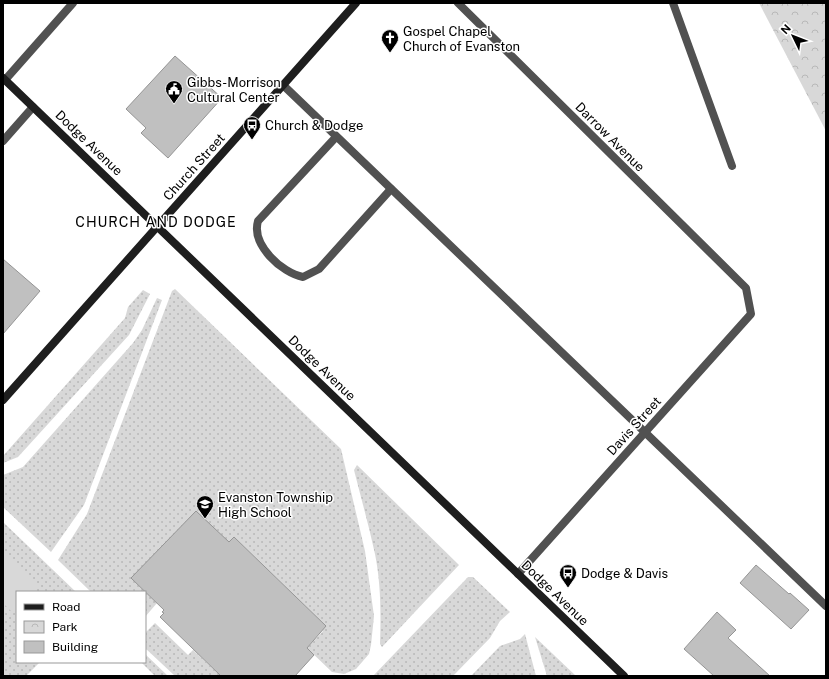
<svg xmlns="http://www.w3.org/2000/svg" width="829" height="679" font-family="'Public Sans',sans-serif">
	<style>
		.grass { fill: url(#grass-dots) }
		.park { fill: url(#park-crowns) }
		.pitch { fill: #d8d8d8 }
		.building { fill: #c0c0c0; stroke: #959595 }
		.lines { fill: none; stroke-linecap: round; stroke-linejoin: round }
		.lane { stroke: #515151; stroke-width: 8 }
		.street { stroke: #515151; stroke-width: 8 }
		.secondary { stroke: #1e1e1e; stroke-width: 8 }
		.labels { text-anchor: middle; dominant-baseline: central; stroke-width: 3; stroke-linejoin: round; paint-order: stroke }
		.poi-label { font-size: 13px; fill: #000; stroke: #fff; text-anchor: start }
		.street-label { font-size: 13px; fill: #000; stroke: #fff }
		.neighbourhood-label { font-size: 14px; letter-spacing: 1px; fill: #000; stroke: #fff }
	</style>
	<defs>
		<pattern id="grass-dots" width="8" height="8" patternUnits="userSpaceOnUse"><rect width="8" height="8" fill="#d8d8d8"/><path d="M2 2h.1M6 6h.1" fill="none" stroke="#b8b8b8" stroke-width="1.8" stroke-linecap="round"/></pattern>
		<pattern id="park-crowns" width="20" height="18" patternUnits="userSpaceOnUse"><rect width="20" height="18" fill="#d8d8d8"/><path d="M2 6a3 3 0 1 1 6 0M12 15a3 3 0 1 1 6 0" fill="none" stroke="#b8b8b8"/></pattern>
	</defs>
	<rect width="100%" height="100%" fill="#fff"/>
	<g class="grass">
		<path d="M175 289 341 449 365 551 374 616 371 645 369 654 356 669 344 674 332 672 307 648 323 631 322 630 326 626 234 537 229 542 131 578 157 603 145 617V592H91L58 560 87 514 172 291Z"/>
		<path d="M143 290 150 294 129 335 18 457 3 463V456L125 318 128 307Z"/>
		<path d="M157 298 162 300 84 505 51 552 3 507V475L23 467 133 343 142 330Z"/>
		<path d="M357 465 459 565 382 647 380 644C381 614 381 584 375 554 369 526 361 498 354 470Z"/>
		<path d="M3 522 76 592H17V662H40L26 676H3Z"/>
		<path d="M468 577H473L510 612 500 621 490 638 453 676H373Z"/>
		<path d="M155 623 188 655 193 650 221 676H175L145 648V633Z"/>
		<path d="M525 634 536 676H471L500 646 520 639Z"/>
		<path d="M535 637 576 676H547Z"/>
		<path d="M145 654 168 676H155L141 662H145Z"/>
	</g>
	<path class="park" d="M759 3H826V131Z"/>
	<path class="pitch" d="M3 551 38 585 32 592H17V607L12 612 3 603Z"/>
	<g class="building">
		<path d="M175 56 222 98 168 158 141 133 146 128 126 109Z"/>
		<path d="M3 259 40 291 3 334Z"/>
		<path d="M196 511 229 542 234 537 326 626 307 648 314 655 295 676H221L160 617 164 613 162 612 164 610 131 578Z"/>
		<path d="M756 565 789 594 790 593 809 610 791 629 740 583Z"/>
		<path d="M717 612 736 630 728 638 770 676H714L684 649Z"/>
	</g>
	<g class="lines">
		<g class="lane">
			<path d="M673 3 732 166"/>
			<path d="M5 80 73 3"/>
			<path d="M283 85 826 606"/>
			<path d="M336 137 258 221C251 245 282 273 303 277L319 269 391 189"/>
			<path d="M3 141 33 107"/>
		</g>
		<path class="street" d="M458 3 746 288 751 314 518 574"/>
		<g class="secondary">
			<path d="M3 78 624 676"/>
			<path d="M3 400 356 3"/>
		</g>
	</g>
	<defs>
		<g id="church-pin" transform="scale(0.9)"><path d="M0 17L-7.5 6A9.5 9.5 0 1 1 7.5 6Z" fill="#000" stroke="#fff"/><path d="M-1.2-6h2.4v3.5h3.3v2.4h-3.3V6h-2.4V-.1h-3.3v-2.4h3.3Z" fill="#fff"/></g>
		<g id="civic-pin" transform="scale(0.9)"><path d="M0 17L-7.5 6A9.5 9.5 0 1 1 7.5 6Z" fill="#000" stroke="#fff"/><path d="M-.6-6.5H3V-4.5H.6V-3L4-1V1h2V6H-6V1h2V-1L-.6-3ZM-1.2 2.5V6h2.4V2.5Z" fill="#fff"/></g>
		<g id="bus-pin" transform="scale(0.9)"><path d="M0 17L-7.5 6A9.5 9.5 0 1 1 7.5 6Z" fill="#000" stroke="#fff"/><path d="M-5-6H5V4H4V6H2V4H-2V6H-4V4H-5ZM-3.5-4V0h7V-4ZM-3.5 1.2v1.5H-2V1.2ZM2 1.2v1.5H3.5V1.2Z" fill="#fff"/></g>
		<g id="school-pin" transform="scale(0.9)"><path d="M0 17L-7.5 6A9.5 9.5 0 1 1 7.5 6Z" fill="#000" stroke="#fff"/><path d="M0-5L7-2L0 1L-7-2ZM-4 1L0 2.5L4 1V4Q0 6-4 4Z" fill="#fff"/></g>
	</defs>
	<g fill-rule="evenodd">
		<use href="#church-pin" x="390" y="38"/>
		<use href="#civic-pin" x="174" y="89"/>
		<use href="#bus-pin" x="252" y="125"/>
		<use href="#school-pin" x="205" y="504"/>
		<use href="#bus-pin" x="568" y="573"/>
	</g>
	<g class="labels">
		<g class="poi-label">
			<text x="403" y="31">Gospel Chapel<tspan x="403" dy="15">Church of Evanston</tspan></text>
			<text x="187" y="82">Gibbs-Morrison<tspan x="187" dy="15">Cultural Center</tspan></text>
			<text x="265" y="125">Church &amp; Dodge</text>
			<text x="218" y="497">Evanston Township<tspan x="218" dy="15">High School</tspan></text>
			<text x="581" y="573">Dodge &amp; Davis</text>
		</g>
		<g class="street-label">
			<text transform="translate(610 137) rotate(45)">Darrow Avenue</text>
			<text transform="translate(89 143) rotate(44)">Dodge Avenue</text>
			<text transform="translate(194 167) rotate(-48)">Church Street</text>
			<text transform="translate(322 368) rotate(44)">Dodge Avenue</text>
			<text transform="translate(634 426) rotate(-48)">Davis Street</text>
			<text transform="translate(555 593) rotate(44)">Dodge Avenue</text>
		</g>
		<g class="neighbourhood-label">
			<text x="156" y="222">CHURCH AND DODGE</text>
		</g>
	</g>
	<rect width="829" height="679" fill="none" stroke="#000000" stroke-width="8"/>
	<rect x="16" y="591" width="130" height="72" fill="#ffffff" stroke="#999999"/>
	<rect x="24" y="604" width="20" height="6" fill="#1e1e1e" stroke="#999999"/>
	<text x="52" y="611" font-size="12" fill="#000000">Road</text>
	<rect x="24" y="621" width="20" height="12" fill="url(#park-crowns)" stroke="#999999"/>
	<text x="52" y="631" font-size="12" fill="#000000">Park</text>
	<rect x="24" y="641" width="20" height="12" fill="#c0c0c0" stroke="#999999"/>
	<text x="52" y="651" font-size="12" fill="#000000">Building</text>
	<g transform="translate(793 36) rotate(313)" stroke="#ffffff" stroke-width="3" paint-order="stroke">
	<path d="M0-3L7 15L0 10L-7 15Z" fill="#000000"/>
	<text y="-6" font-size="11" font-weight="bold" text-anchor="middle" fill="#000000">N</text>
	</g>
</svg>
